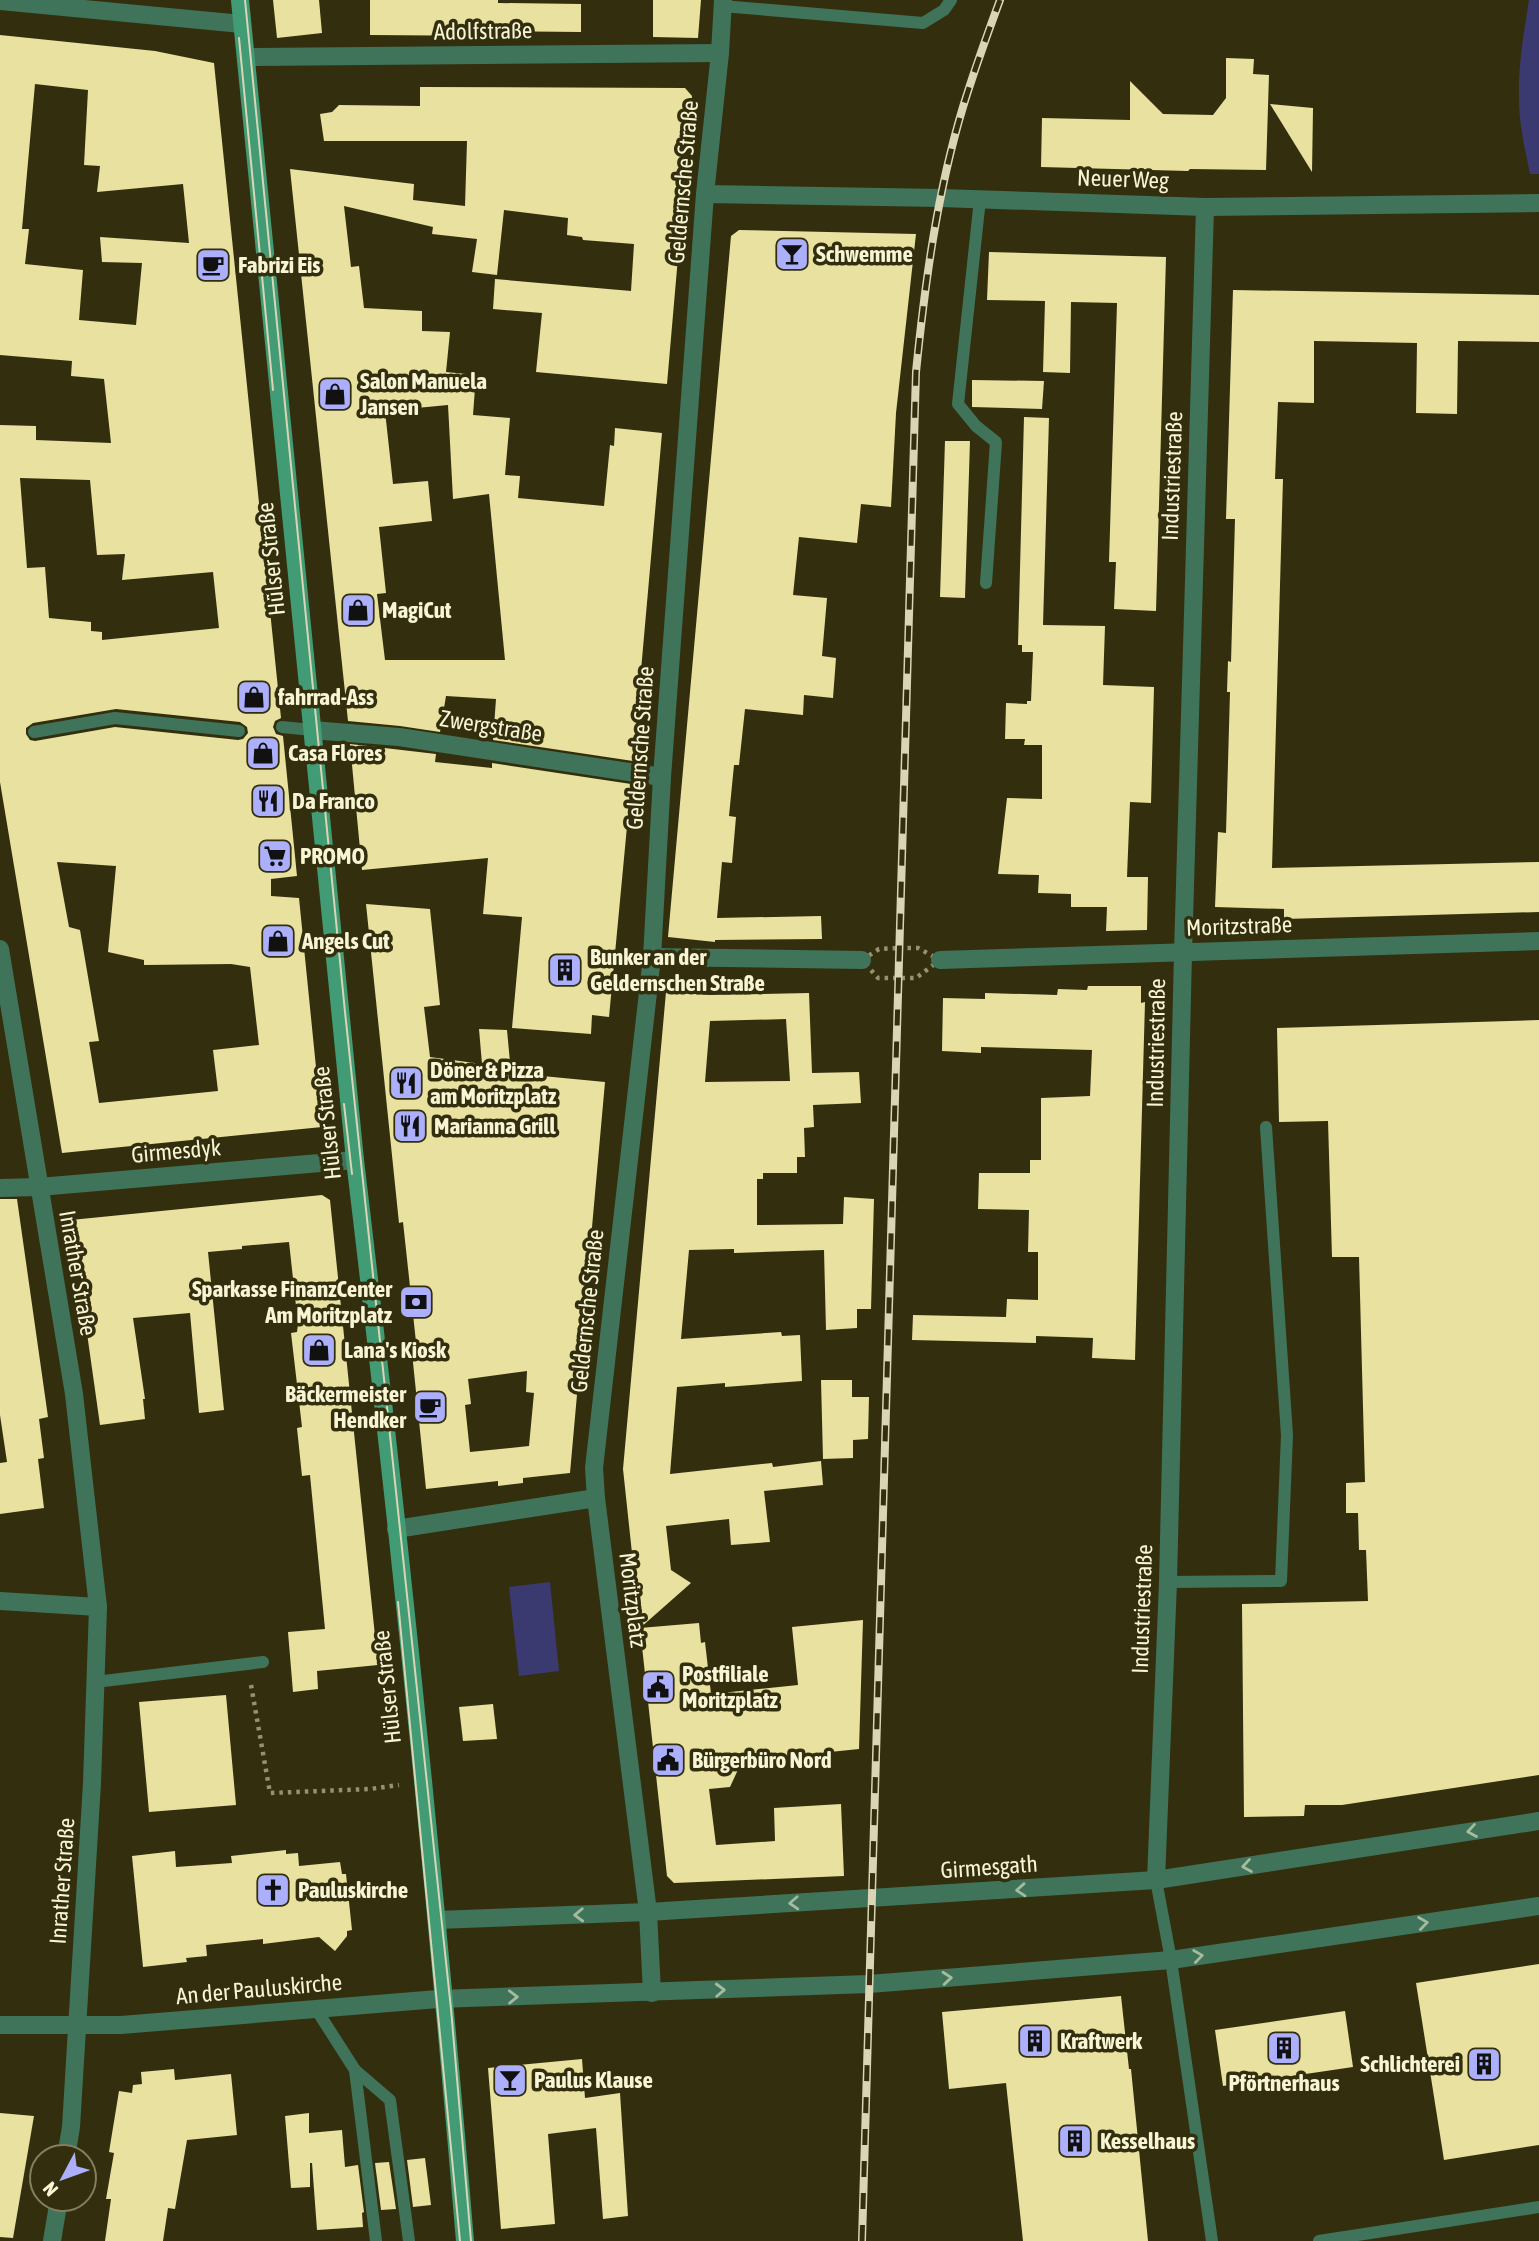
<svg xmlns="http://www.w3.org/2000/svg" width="1539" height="2241" font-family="'Asap Condensed',sans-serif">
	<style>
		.green { fill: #3b3a70 }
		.building { fill: #e8e1a0; fill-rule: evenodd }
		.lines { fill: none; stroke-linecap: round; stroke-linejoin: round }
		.path { stroke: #959171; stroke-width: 4.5; stroke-dasharray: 3.5 5; stroke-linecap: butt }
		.lane { stroke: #3f745b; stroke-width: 12 }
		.street { stroke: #3f745b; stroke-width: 18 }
		.secondary { stroke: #419b74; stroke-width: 18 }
		.tram { stroke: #d9d5b5; stroke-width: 2 }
		.rail-casing { stroke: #d9d5b5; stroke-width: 8 }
		.rail { stroke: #332f0e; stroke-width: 5; stroke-dasharray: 16; stroke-linecap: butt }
		.oneway { stroke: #a5bb9e }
		.labels { text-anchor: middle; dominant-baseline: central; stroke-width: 7; stroke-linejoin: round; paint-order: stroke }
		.street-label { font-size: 23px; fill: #f8f5d5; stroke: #332f0e }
		.poi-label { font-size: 23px; font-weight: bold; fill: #f8f5d5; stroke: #332f0e; text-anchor: start }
	</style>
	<rect width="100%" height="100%" fill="#332f0e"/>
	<g class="green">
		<path d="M1529 0H1539V174H1530C1525 149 1519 124 1519 98 1518 65 1524 33 1529 0Z"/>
		<path d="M550 1582 559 1671 519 1676 509 1587Z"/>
	</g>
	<g class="building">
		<path d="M273 0H319L322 33 277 38Z"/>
		<path d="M370 0H498V3L581 4V32L497 31V36L370 35Z"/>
		<path d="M653 0H701L698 38 653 37Z"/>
		<path d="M0 35 155 51 214 63 281 718 275 721 273 727 276 734 283 736 297 876 271 879V896L299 898 322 1127 62 1153 0 782V425L36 426V440L111 443 104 379 71 376 72 361 0 355ZM35 84 88 90 84 165 100 166 97 192 183 184 189 243 100 237 102 262 142 263 136 325 79 320 83 270 25 264 29 229H22ZM20 478 90 480 97 555 125 554 122 580 213 572 219 628 102 640V632L91 631V622L49 618 45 567 27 568ZM116 709 240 722 247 727 248 733 243 739 238 740 115 727 35 741 30 740 26 734V728L33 723ZM57 862 116 866 108 952 144 960V965L231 964 250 967 259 1045 213 1050 218 1091 99 1103 89 1042 99 1041 80 930 69 927Z"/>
		<path d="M1226 58 1254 59 1253 74 1269 75 1266 170 1190 169 1188 171 1041 167 1042 118 1130 120V81L1163 114 1213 115 1226 98Z"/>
		<path d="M420 87 685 88 692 96 667 384 536 372 542 313 493 309 495 279 631 291 634 244 583 240 582 237 567 235 568 218 504 210 497 275 472 272 477 239 432 234 433 227 344 206 351 267 359 266 364 308 422 311V331L450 332 446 372 476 375 473 415 510 418 505 475 520 476 518 498 604 506 610 445 614 446 615 428 662 433 633 761 493 740 496 699 446 696 440 732 400 726 348 721 290 169 414 184 413 200 465 206 467 141H324L320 114 332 112 339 105 420 106ZM448 405 453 499 489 494 505 660H385L377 594 386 593 379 527 432 521 428 481 393 484 385 411Z"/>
		<path d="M1270 104 1313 108 1312 172Z"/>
		<path d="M739 230 916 234 896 413 891 507 861 504 857 543 799 537 793 595 827 598 822 656 836 658 833 698 804 695 803 715 745 709 739 765H734L729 816 736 817 732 863 722 862 717 918 821 916 822 939 715 940V942L668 937 731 236Z"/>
		<path d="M989 252 1166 257 1156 611 1114 609 1116 562H1109L1117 303 1071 302 1070 373 1043 372 1045 301 987 300Z"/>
		<path d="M1233 290 1539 295V342L1458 341 1457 414 1416 413 1417 343 1314 341V403L1278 402 1275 479H1283L1272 868 1539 862V912L1284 919V909L1215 907 1218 832 1226 833 1230 692H1227L1228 661 1231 662 1235 519H1226Z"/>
		<path d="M972 380 1044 381 1042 409 972 407Z"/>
		<path d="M1024 417 1049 418 1043 625 1105 626 1103 685 1154 687 1151 803 1130 802 1127 877H1148L1147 930 1106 931 1107 907H1071V894L1038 893 1039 875 998 874 1007 798 1042 799V745H1024L1025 739H1005L1006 703 1027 704V701H1031L1033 652H1022V645H1018Z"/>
		<path d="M945 441H970L965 598 940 597Z"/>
		<path d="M350 744 436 754 435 762 492 768V763L631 784 609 1017 592 1015 591 1034 512 1028 522 917 483 914 488 858 362 870Z"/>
		<path d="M366 904 430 909 440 1005 424 1007 430 1057 482 1064 479 1029 507 1030 511 1073 605 1082 570 1473 523 1478V1483L498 1486V1481L426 1489 411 1343 416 1342 403 1222 399 1223ZM527 1371 526 1392 534 1393 529 1446 470 1452 465 1405 471 1404 468 1379Z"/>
		<path d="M1088 986H1141V1003L1145 1002 1135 1360 1092 1358 1093 1338 1036 1336V1343L912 1340 913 1315 1006 1317 1007 1299 1038 1300V1252H1028L1029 1210 978 1209 979 1173H1030V1160H1041V1098L1090 1096 1092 1050 981 1047V1053L942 1051 943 998 985 999V993L1057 995 1058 989 1087 990Z"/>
		<path d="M666 992 709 995 809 993 812 1073 859 1072 861 1103 813 1105 814 1127 804 1128 805 1157H797V1173H763V1179H757V1225L843 1224 844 1197 874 1199 871 1309H857V1328L826 1330 824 1250 734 1253V1249L689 1250 681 1339 781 1332 782 1336 800 1335 802 1381 725 1387V1383L677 1387 670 1474 772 1463 773 1467 821 1461 823 1485 764 1491 770 1542 731 1545 729 1519 666 1526 671 1570 691 1583 640 1628 623 1469ZM786 1019 790 1081 705 1082 710 1021Z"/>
		<path d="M1539 1020V1775L1342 1805H1305L1304 1816 1244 1817 1242 1604 1368 1601 1366 1550H1359L1358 1513H1346V1483L1365 1482 1359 1257H1332L1328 1121 1279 1122 1277 1028Z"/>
		<path d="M322 1195 330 1200 378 1665 317 1671 318 1689 293 1692 288 1632 325 1629 310 1475 302 1476 297 1428 302 1427 291 1333 297 1332 298 1324 289 1242 242 1246V1249L208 1252 224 1410 199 1413 190 1313 133 1318 145 1399H143L145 1419 100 1425 71 1220Z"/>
		<path d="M0 1199H17L48 1417 39 1419 44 1458 38 1459 44 1508 0 1514V1463L7 1462 0 1415Z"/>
		<path d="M821 1380H852V1397H869L868 1439 853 1440V1458L823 1459Z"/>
		<path d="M863 1620 859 1749 742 1761 730 1787 709 1789 716 1845 775 1841 774 1808 841 1804 844 1876 674 1883 667 1876 640 1628 699 1623 701 1643 705 1642 711 1694 798 1685 792 1627Z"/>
		<path d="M226 1695 236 1805 149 1812 139 1702Z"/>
		<path d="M493 1704 497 1739 463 1741 459 1707Z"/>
		<path d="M286 1850V1854L298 1853 299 1866 340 1862 342 1874H346L352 1930 347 1931V1936L335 1951 319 1937 263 1944V1939L206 1945 207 1956 186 1958 187 1962 143 1967 132 1856 175 1851 176 1867 232 1863 231 1856Z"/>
		<path d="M1539 1964V2145L1444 2160 1416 1983Z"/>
		<path d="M1121 1996 1129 2069H1131L1148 2241H1023L1006 2083 949 2089 942 2012Z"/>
		<path d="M1345 2011 1353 2067 1223 2086 1215 2030Z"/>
		<path d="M582 2059 585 2098 620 2093 628 2216 603 2219 596 2128 548 2134 555 2224 501 2229 488 2068Z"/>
		<path d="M174 2069 175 2080 231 2074 237 2135 187 2140 175 2209 168 2208 163 2241H105L111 2199H106L114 2153 109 2152 119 2091 132 2093 133 2085 142 2084 141 2072Z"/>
		<path d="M0 2113 34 2116 13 2238 0 2237Z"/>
		<path d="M309 2113V2133L342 2130 345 2167 358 2165 364 2212 362 2213 363 2227 317 2230 312 2163H310V2187L291 2188 285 2116Z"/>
		<path d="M425 2158 431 2205 413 2207 407 2160Z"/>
		<path d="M389 2162 396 2209 381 2210 375 2163Z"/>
	</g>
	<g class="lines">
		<g class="path">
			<path d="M899 948H918L940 960 916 978H878L862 960 879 949Z"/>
			<path d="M251 1685 270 1793 370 1789 399 1785"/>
		</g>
		<g class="lane">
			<path d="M722 6 923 23 944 10 951 0"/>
			<path d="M980 199 958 404 976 426 996 442 986 583"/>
			<path d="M282 727 312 730"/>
			<path d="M34 732 115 718 239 731"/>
			<path d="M1168 1582 1281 1581 1287 1435 1266 1127"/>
			<path d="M95 1682 263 1662"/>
			<path d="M1156 1880 1171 1960 1212 2241"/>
			<path d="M316 2009 355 2070 390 2100 409 2241"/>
			<path d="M355 2070 376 2241"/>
			<path d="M1319 2241 1539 2207"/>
		</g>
		<g class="street">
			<path d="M0 1 242 24"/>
			<path d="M246 57 720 53"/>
			<path d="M705 194 941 198 1205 207 1539 203"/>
			<path d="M312 730 399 737 662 777"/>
			<path d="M0 949 74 1394 98 1607 92 1783 71 2127 66 2157"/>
			<path d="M652 957 862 960"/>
			<path d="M940 960 1539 941"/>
			<path d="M0 1188 39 1187 355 1160"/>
			<path d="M396 1529 596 1498"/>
			<path d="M0 1601 98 1607"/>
			<path d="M1156 1880 1168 1582 1183 953 1205 207"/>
			<path d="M437 1920 648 1912 1156 1880 1539 1821"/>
			<path d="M652 1993 648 1912 596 1498 594 1468 652 957 662 777 705 194 720 53 723 0"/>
			<path d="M0 2025H121L438 1999 869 1984 1171 1960 1539 1906"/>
			<path d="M52 2241 59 2199"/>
		</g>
		<path class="secondary" d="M240 0 355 1160C398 1520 435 1880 465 2241"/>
		<g class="tram">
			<path d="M245 0 345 1012 451 2009 471 2241"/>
			<path d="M239 38 273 390"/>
			<path d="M344 1104 352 1174"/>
			<path d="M398 1602 460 2241"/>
		</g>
		<g class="rail-casing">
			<path id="rail" d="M862 2241 916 372C925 283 937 193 963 107 974 71 987 35 1000 0"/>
		</g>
		<use href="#rail" class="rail"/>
	</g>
	<defs><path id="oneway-chevron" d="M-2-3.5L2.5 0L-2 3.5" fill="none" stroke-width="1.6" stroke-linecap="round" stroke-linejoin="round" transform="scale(1.75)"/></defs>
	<g class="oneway">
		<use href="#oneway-chevron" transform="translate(1472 1831) rotate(171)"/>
		<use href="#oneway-chevron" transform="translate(1247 1866) rotate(171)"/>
		<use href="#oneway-chevron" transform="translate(1021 1890) rotate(176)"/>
		<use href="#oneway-chevron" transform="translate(794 1903) rotate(177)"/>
		<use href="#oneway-chevron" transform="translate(579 1915) rotate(178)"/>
		<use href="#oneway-chevron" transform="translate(1423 1923) rotate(-8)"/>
		<use href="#oneway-chevron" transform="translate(1198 1956) rotate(-8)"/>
		<use href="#oneway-chevron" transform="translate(947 1978) rotate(-5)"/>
		<use href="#oneway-chevron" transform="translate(720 1990) rotate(-2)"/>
		<use href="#oneway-chevron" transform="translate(513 1997) rotate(-1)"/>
	</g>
	<defs>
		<g id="bar-square" transform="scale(1.75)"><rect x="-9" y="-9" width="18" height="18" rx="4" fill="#acaffb" stroke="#332f0e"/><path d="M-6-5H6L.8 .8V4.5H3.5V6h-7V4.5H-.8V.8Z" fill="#111"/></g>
		<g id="cafe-square" transform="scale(1.75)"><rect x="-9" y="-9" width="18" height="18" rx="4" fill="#acaffb" stroke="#332f0e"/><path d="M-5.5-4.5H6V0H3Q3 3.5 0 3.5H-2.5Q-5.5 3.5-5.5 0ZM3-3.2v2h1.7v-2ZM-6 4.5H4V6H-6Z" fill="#111"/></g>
		<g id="shop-square" transform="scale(1.75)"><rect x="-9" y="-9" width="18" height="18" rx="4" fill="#acaffb" stroke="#332f0e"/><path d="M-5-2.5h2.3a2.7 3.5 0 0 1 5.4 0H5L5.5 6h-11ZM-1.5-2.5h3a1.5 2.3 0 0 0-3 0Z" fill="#111"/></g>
		<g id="restaurant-square" transform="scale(1.75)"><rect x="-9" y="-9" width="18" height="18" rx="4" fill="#acaffb" stroke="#332f0e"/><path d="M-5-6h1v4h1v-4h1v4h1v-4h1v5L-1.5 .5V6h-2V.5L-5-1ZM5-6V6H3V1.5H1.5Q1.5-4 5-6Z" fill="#111"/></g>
		<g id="supermarket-square" transform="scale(1.75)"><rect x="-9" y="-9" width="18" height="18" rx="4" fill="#acaffb" stroke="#332f0e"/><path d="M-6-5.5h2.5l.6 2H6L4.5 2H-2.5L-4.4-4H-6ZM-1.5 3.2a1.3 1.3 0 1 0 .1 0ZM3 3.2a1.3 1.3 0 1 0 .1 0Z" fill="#111"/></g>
		<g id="building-square" transform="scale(1.75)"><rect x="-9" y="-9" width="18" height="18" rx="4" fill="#acaffb" stroke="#332f0e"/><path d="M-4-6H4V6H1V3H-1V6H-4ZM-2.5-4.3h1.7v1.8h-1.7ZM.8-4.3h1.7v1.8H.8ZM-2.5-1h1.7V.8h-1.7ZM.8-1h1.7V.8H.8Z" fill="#111"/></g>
		<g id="bank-square" transform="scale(1.75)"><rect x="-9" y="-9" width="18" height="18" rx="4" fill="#acaffb" stroke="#332f0e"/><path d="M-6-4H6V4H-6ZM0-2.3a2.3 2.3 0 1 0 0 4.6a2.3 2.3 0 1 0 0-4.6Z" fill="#111"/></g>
		<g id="civic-square" transform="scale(1.75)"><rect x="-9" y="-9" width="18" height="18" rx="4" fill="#acaffb" stroke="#332f0e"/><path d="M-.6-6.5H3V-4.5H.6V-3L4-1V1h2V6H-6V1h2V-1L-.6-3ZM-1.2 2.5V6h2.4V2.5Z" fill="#111"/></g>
		<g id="church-square" transform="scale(1.75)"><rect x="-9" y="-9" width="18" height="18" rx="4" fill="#acaffb" stroke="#332f0e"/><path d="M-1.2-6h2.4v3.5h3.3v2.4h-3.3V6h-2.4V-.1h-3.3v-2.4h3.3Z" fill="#111"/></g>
	</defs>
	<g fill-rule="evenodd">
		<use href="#bar-square" x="792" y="254"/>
		<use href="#cafe-square" x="213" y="265"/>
		<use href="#shop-square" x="335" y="394"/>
		<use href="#shop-square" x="358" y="610"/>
		<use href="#shop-square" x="254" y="697"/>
		<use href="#shop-square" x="263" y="753"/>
		<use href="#restaurant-square" x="268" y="801"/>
		<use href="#supermarket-square" x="275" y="856"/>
		<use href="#shop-square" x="278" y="941"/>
		<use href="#building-square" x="565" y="970"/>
		<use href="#restaurant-square" x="406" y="1083"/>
		<use href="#restaurant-square" x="410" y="1126"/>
		<use href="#bank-square" x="416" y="1302"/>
		<use href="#shop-square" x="319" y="1350"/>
		<use href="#cafe-square" x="430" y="1407"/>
		<use href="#civic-square" x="658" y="1687"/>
		<use href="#civic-square" x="668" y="1760"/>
		<use href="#church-square" x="273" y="1890"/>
		<use href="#building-square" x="1035" y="2041"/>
		<use href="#building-square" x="1284" y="2048"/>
		<use href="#building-square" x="1484" y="2064"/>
		<use href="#bar-square" x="510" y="2080"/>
		<use href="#building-square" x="1075" y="2141"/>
	</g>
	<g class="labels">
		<g class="street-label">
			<text transform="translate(483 31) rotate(-1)">Adolfstraße</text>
			<text transform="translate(1123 179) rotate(2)">Neuer Weg</text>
			<text transform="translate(683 182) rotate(-85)">Geldernsche Straße</text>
			<text transform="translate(1172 476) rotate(-88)">Industriestraße</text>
			<text transform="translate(271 559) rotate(-96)">Hülser Straße</text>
			<text transform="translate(491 726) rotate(9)">Zwergstraße</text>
			<text transform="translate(640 748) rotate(-86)">Geldernsche Straße</text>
			<text transform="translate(1239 926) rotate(-2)">Moritzstraße</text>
			<text transform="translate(1156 1043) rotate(-89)">Industriestraße</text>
			<text transform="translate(327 1123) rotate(-96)">Hülser Straße</text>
			<text transform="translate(176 1151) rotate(-5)">Girmesdyk</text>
			<text transform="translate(78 1273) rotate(80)">Inrather Straße</text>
			<text transform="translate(587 1311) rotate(-84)">Geldernsche Straße</text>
			<text transform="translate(633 1600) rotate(83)">Moritzplatz</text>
			<text transform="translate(1142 1609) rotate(-88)">Industriestraße</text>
			<text transform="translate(387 1687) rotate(-96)">Hülser Straße</text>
			<text transform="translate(989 1867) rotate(-4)">Girmesgath</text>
			<text transform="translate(62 1881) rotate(-86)">Inrather Straße</text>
			<text transform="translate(259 1989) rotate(-5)">An der Pauluskirche</text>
		</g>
		<g class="poi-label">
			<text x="816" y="254">Schwemme</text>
			<text x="238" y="265">Fabrizi Eis</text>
			<text x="360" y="381">Salon Manuela<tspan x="360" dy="26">Jansen</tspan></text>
			<text x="382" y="610">MagiCut</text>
			<text x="278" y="697">fahrrad-Ass</text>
			<text x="288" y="753">Casa Flores</text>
			<text x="292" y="801">Da Franco</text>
			<text x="300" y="856">PROMO</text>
			<text x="302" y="941">Angels Cut</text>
			<text x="590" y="957">Bunker an der<tspan x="590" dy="26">Geldernschen Straße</tspan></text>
			<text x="430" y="1070">Döner &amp; Pizza<tspan x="430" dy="26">am Moritzplatz</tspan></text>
			<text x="434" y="1126">Marianna Grill</text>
			<text x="392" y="1289" text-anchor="end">Sparkasse FinanzCenter<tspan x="392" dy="26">Am Moritzplatz</tspan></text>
			<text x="344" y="1350">Lana's Kiosk</text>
			<text x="406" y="1394" text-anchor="end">Bäckermeister<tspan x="406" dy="26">Hendker</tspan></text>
			<text x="682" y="1674">Postfiliale<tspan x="682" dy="26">Moritzplatz</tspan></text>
			<text x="692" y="1760">Bürgerbüro Nord</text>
			<text x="298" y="1890">Pauluskirche</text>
			<text x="1060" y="2041">Kraftwerk</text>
			<text x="1460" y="2064" text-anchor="end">Schlichterei</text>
			<text x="534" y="2080">Paulus Klause</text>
			<text x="1284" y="2083" text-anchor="middle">Pförtnerhaus</text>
			<text x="1100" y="2141">Kesselhaus</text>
		</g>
	</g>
	<g transform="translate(63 2178) rotate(229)"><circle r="33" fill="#332f0e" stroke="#827e5e" stroke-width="2"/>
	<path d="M0-5L12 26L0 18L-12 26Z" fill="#acaffb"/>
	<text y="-10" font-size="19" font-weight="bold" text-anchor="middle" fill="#f8f5d5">N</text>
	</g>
</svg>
